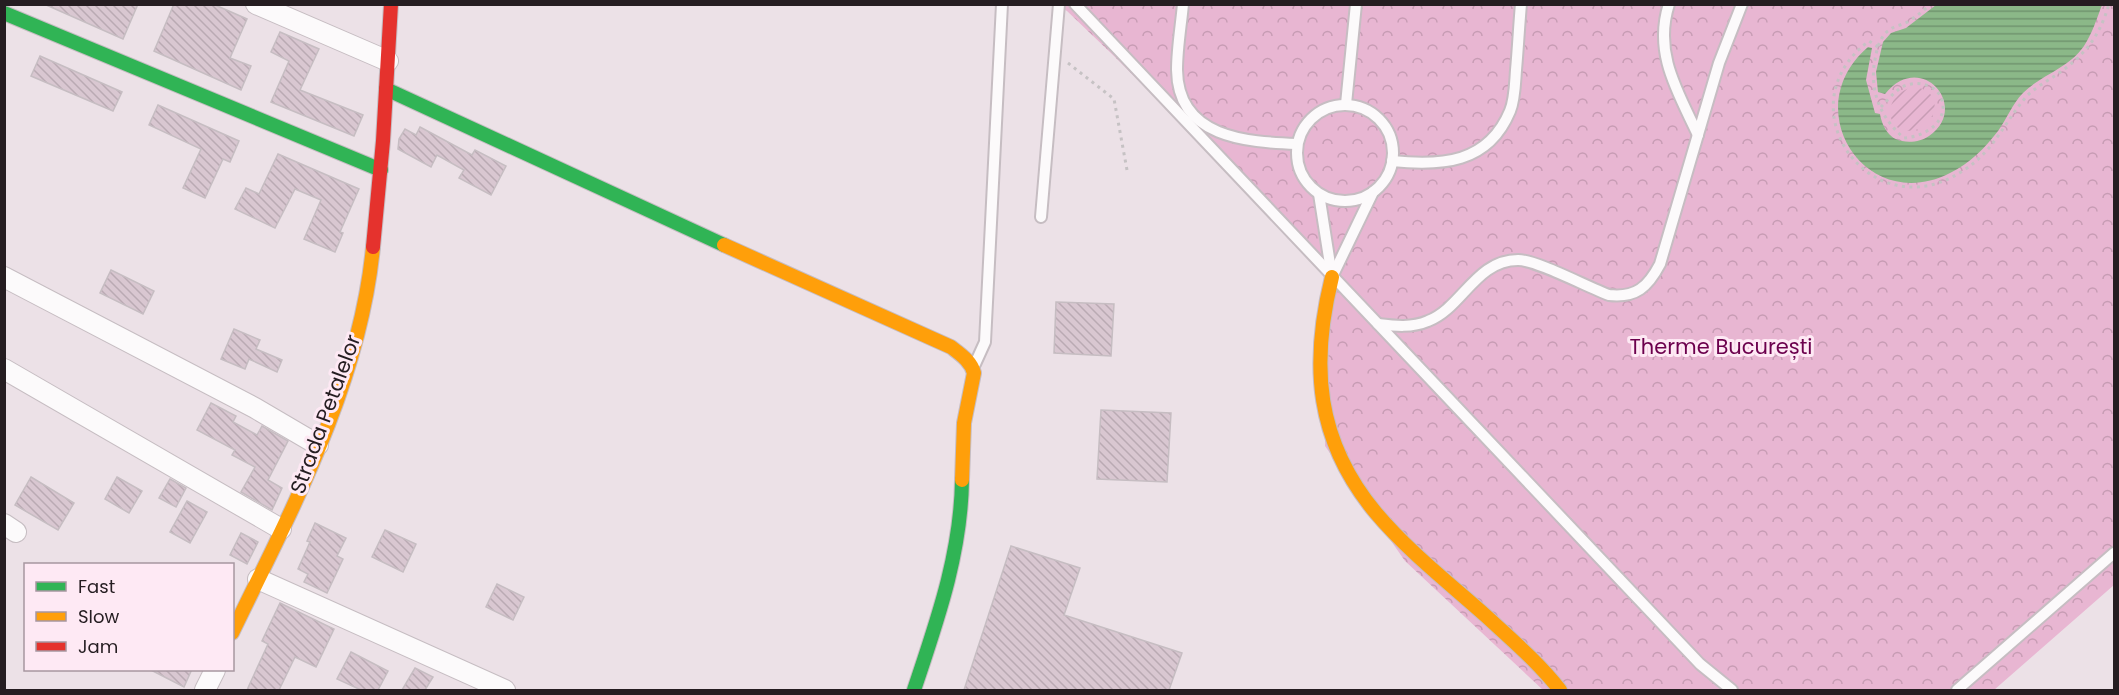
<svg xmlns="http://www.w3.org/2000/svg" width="2119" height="695" font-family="Poppins,sans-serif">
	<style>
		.park { fill: url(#park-crowns) }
		.garden { fill: url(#garden-furrows) }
		.water { fill: url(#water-rules) }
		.building { fill: url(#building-back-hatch); stroke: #c6bdc2; stroke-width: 1.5 }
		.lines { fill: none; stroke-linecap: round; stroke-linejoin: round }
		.lane-casing { stroke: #c6bdc2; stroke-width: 14 }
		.street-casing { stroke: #c6bdc2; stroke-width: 22 }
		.fast-casing { stroke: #c6bdc2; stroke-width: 16 }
		.slow-casing { stroke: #c6bdc2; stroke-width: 16 }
		.jam-casing { stroke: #c6bdc2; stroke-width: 16 }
		.path { stroke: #c6c2c4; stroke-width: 3; stroke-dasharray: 3 4.5; stroke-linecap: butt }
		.lane { stroke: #fcfafb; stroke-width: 10 }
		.street { stroke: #fcfafb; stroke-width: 20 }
		.fast { stroke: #30b455; stroke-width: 14 }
		.slow { stroke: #ff9f0a; stroke-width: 14 }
		.jam { stroke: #e5322d; stroke-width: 14 }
		.labels { text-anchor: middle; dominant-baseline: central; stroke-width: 6; stroke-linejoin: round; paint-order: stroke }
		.park-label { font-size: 21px; fill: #6c004d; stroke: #fee9f4 }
		.street-label { font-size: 21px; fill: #251d21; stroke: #fee9f4 }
	</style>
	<defs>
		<pattern id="park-crowns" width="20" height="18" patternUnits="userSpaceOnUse" patternTransform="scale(1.5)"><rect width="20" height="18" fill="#e8b6d2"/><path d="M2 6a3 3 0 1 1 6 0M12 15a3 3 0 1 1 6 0" fill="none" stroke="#c79cb4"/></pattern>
		<pattern id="garden-furrows" width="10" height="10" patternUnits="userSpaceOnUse" patternTransform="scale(1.5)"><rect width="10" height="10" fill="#e8b6d2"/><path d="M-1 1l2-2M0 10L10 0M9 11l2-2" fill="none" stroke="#c79cb4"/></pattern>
		<pattern id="water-rules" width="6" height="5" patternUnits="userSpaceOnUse" patternTransform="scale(1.5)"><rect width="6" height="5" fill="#8bb888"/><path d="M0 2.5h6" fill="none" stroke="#71956f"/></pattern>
		<pattern id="building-back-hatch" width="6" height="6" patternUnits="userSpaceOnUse" patternTransform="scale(1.5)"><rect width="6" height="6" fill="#d9c7d1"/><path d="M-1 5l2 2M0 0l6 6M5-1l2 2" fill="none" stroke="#baaab3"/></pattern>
	</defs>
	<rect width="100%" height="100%" fill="#ece1e7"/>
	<path class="park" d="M1058 5H2114V585L1994 690H1543L1405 561 1325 446 1331 278 1308 252 1114 56 1067 11Z"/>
	<path class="garden" d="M1913 87C1957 91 1925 149 1894 125 1884 107 1895 92 1913 87Z"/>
	<path class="water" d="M1936 5H2102C2097 18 2092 34 2084 46 2069 68 2041 75 2023 93 2012 104 2007 119 1998 131 1985 148 1969 164 1950 173 1866 216 1796 109 1868 47L1872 48 1866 80 1875 113 1880 114C1882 126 1889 139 1902 141 1911 143 1922 141 1929 136 1971 107 1921 49 1885 94L1878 92 1876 72 1883 42 1891 33 1906 28Z"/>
	<g class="building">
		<path d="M44 4H138L123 39Z"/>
		<path d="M174 4H213L247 19 230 58 251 66 241 90 154 51Z"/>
		<path d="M280 32 319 49 300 90 363 115 354 136 271 102 289 61 271 52Z"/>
		<path d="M40 56 122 92 113 111 31 76Z"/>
		<path d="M158 105 239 141 230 162 223 159 205 198 183 188 201 149 149 125Z"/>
		<path d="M420 127 472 155 475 150 506 166 491 195 459 178 464 170 437 155 431 167 398 149 399 139 405 129 416 135Z"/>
		<path d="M278 154 359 189 340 232 343 233 335 252 304 239 321 200 295 189 275 228 235 209 246 188 259 194Z"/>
		<path d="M111 270 154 291 143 314 100 293Z"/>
		<path d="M1056 302 1114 304 1111 356 1054 353Z"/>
		<path d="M234 329 260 340 256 349 282 360 277 372 249 359 245 369 221 359Z"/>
		<path d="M211 403 236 416 233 422 257 435 262 426 288 441 268 480 282 488 272 510 241 492 255 467 232 455 235 450 197 430Z"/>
		<path d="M1101 410 1171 413 1167 482 1097 479Z"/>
		<path d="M31 477 74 503 58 530 15 505Z"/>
		<path d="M117 477 142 491 129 513 105 499Z"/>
		<path d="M170 479 186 488 176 507 159 498Z"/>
		<path d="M187 501 207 512 190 543 170 532Z"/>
		<path d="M315 523 346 538 337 556 343 559 327 593 304 582 308 574 298 569 310 542 307 541Z"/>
		<path d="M385 530 416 544 403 572 372 557Z"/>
		<path d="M241 533 258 542 247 564 230 555Z"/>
		<path d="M1011 546 1080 568 1064 615 1182 653 1169 690H964Z"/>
		<path d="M497 584 524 597 513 620 486 607Z"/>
		<path d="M280 603 334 629 316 667 295 657 279 690H247L268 644 262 641Z"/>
		<path d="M351 652 388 671 378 690H361L337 679Z"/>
		<path d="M415 668 433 677 425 690H402Z"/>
		<path d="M149 669H192L184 687Z"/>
	</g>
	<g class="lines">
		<g class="lane-casing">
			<g id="lane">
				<path d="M1075 4 1700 664 1732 690"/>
				<path d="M1183 4C1181 26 1177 48 1177 70 1178 138 1246 142 1297 144"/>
				<path d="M1669 4C1653 53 1678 92 1698 135"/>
				<path d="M1346 104 1356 4"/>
				<circle cx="1345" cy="153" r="48"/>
				<path d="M1392 161C1441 166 1488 164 1510 111 1515 99 1515 83 1516 70 1518 48 1519 26 1521 4"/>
				<path d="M1319 194 1332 277"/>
				<path d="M1041 217 1059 4"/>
				<path d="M1332 277 1373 192"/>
				<path d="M1378 324C1395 326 1412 328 1428 321 1462 308 1476 260 1518 260 1537 260 1587 287 1609 295 1636 298 1648 287 1660 264L1719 63 1742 4"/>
				<path d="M975 364 985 342 1002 4"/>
				<path d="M1957 690 2114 553"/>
			</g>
		</g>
		<g class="street-casing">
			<g id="street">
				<path d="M256 4 388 61"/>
				<path d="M4 277 255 408 318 445"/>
				<path d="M4 369 281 529"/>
				<path d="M4 524 16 532"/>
				<path d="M258 579 505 690"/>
				<path d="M205 690 215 670"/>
			</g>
		</g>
		<g class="fast-casing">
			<g id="fast">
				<path d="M4 13 381 170"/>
				<path d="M386 89 724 245"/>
				<path d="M914 690C937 621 961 554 962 480"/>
			</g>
		</g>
		<g class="slow-casing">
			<g id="slow">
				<path d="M724 245 951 347C960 354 971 361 974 373L964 423 962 480"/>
				<path d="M1332 277C1310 365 1316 441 1376 513 1408 551 1449 583 1486 616 1512 640 1538 662 1560 690"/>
				<path d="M232 633C291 511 360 384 373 247"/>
			</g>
		</g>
		<g class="jam-casing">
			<path id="jam" d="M373 247 383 141 391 4"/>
		</g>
		<g class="path">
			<path d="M1878 47 1869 41C1782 106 1870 230 1961 172 1994 152 2003 124 2026 97 2034 88 2046 82 2056 75 2084 56 2099 38 2109 4"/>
			<path d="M1068 63 1114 99 1127 170"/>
			<path d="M1881 107C1887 101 1894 92 1902 87 1919 78 1945 87 1943 109 1941 128 1919 137 1904 138 1879 117 1868 87 1876 55 1877 48 1881 36 1888 31 1893 26 1903 25 1909 21 1917 16 1924 10 1931 4"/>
		</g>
		<use href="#lane" class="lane"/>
		<use href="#street" class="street"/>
		<use href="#fast" class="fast"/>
		<use href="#slow" class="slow"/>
		<use href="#jam" class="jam"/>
	</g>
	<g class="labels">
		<g class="park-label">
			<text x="1721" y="346">Therme București</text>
		</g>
		<g class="street-label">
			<text transform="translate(325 414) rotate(-70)">Strada Petalelor</text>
		</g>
	</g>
	<rect width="2119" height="695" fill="none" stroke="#251d21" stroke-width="12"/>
	<rect x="24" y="563" width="210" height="108" fill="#fee9f4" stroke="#a797a0" stroke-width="1.5"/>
	<rect x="36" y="582" width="30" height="9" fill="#30b455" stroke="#a797a0" stroke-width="1.5"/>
	<text x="78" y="593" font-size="18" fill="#251d21">Fast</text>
	<rect x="36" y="612" width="30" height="9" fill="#ff9f0a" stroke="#a797a0" stroke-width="1.5"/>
	<text x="78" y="623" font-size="18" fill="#251d21">Slow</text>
	<rect x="36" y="642" width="30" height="9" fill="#e5322d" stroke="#a797a0" stroke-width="1.5"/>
	<text x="78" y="653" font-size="18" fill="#251d21">Jam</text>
</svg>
